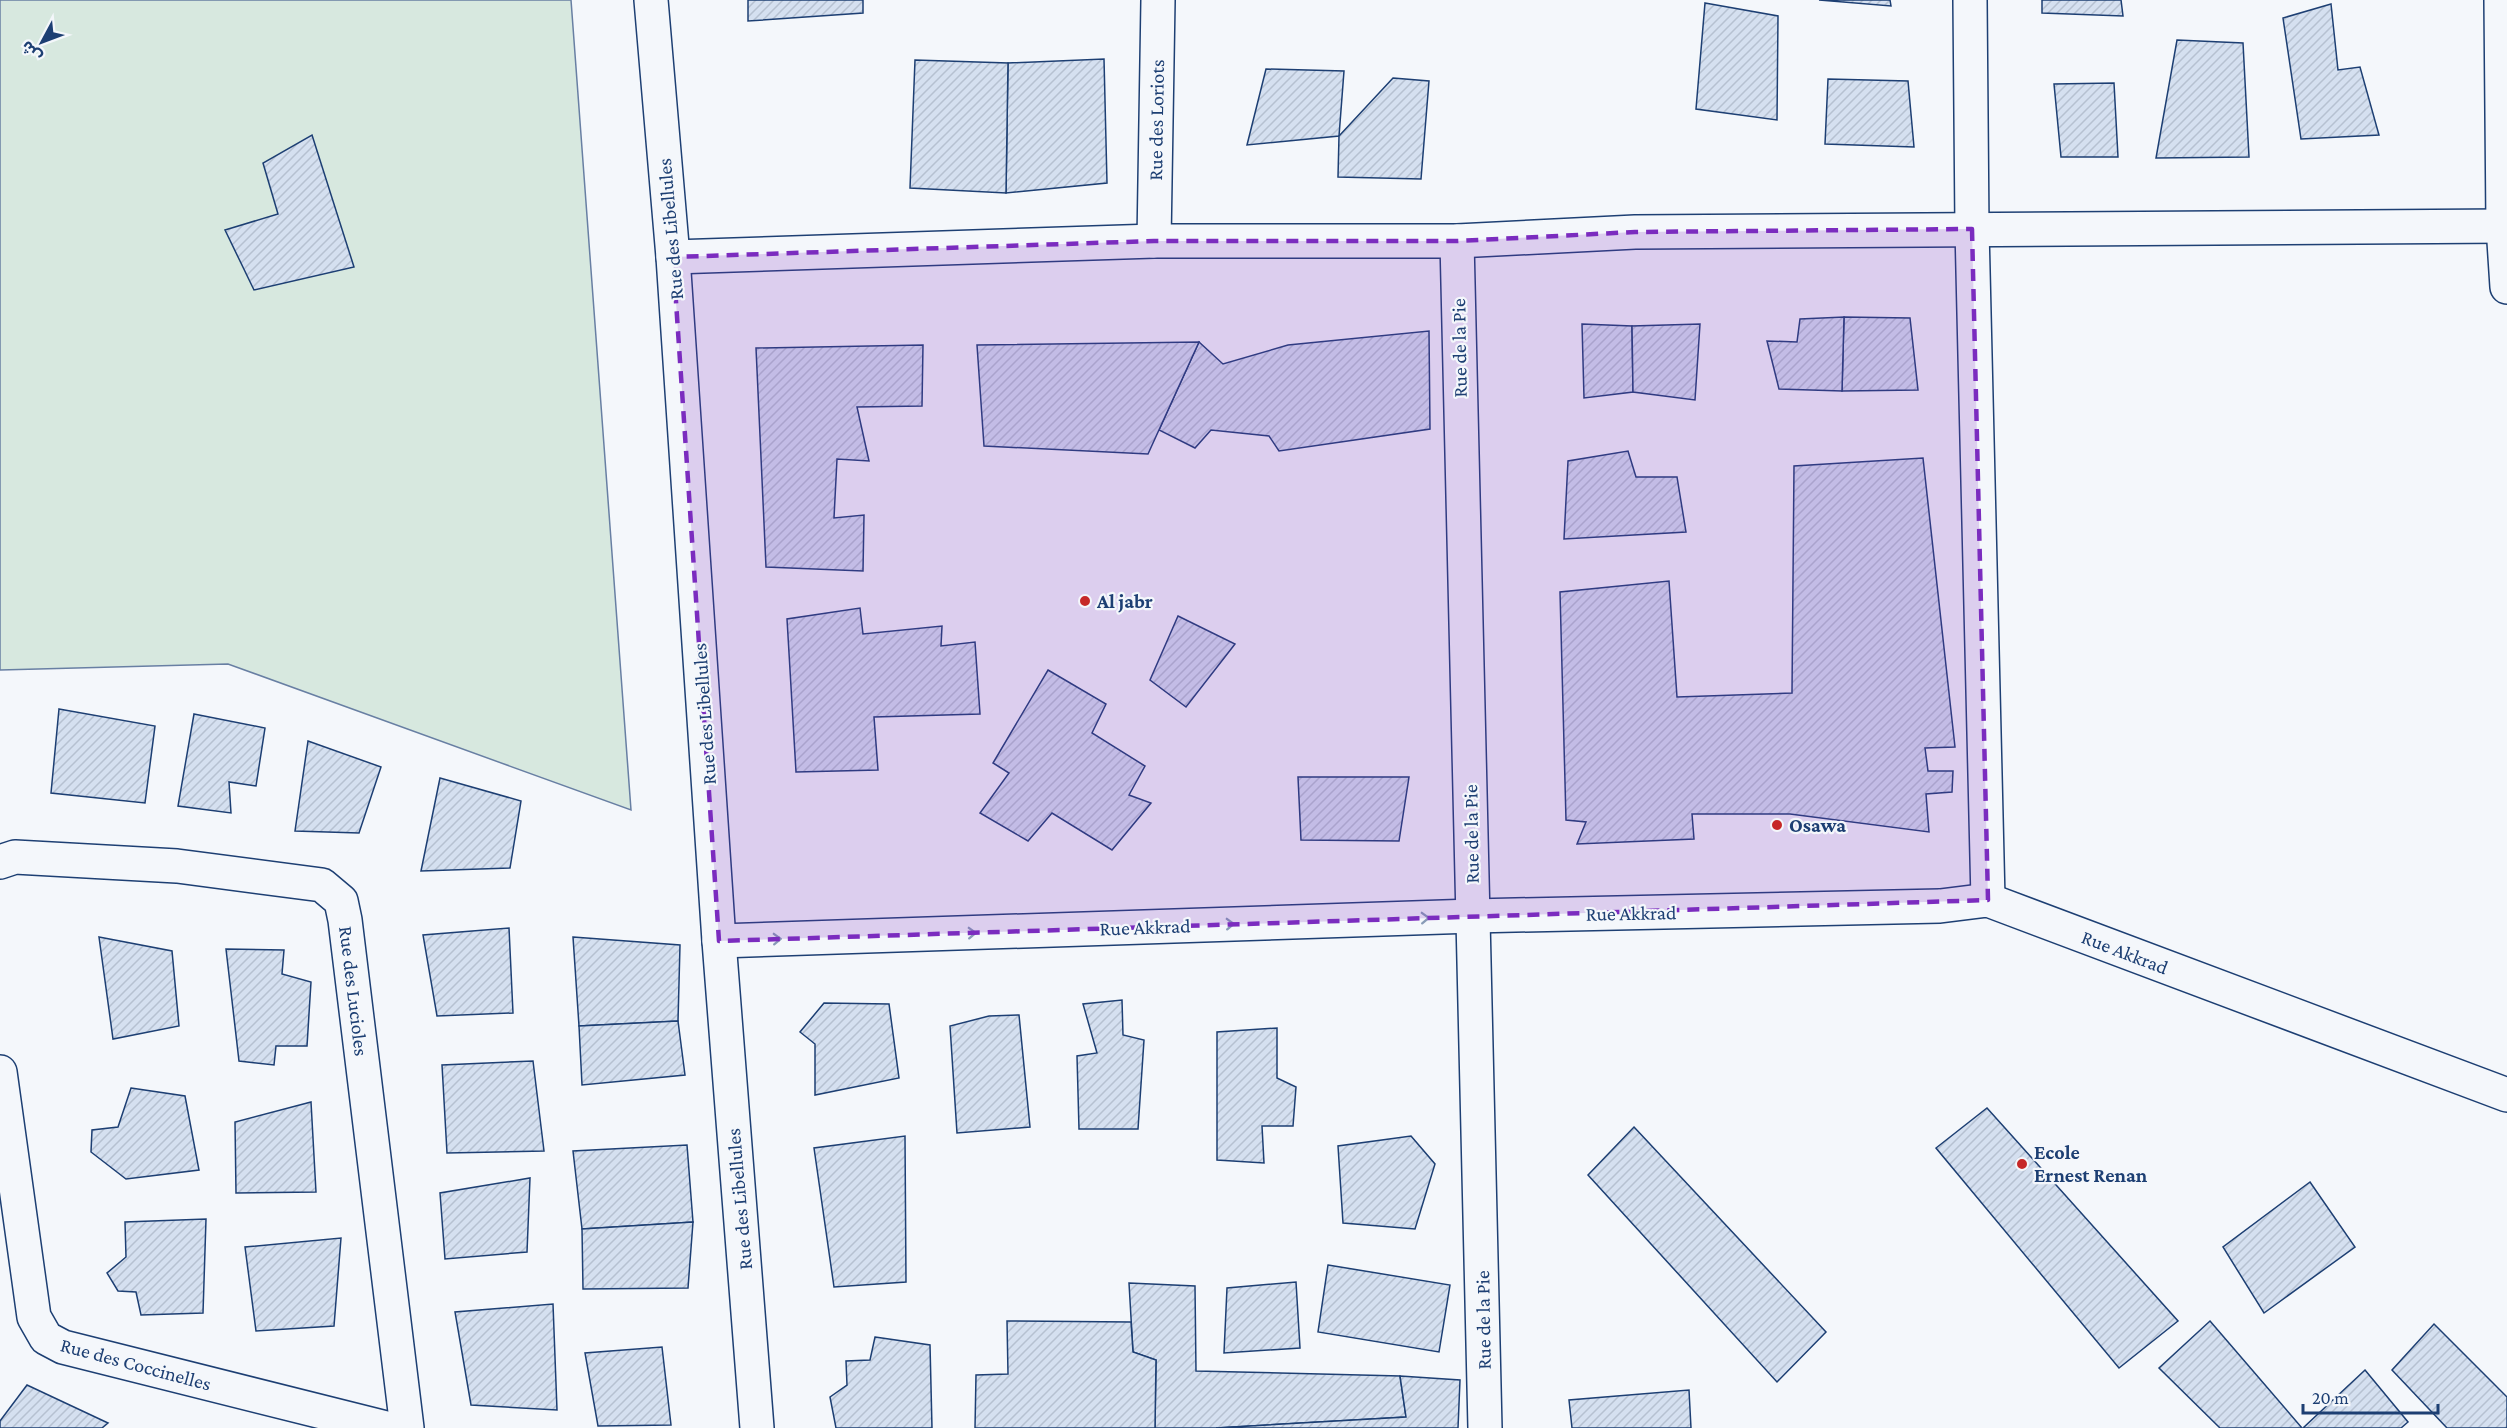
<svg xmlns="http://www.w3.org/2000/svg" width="2507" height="1428" font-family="'Crimson Pro','Noto Sans Arabic',serif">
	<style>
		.green { fill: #d7e8df; stroke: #687fa3; stroke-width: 1.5 }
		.building { fill: url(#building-hatch); stroke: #1d3f73; stroke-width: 1.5 }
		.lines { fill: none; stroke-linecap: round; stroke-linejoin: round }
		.minor-casing { stroke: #1d3f73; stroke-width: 36 }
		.minor { stroke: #f4f7fb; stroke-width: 33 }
		.oneway { stroke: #889bb7 }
		.marked { fill: #7b2cbf; fill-opacity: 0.2; stroke: #7b2cbf; stroke-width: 4.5; stroke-dasharray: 12 8; stroke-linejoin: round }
		.poi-dot { fill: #c62828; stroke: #f4f7fb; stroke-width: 2 }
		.labels { text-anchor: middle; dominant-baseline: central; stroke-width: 4.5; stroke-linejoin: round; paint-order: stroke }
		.street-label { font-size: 20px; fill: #1d3f73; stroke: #f4f7fb }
		.poi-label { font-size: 20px; font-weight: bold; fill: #1d3f73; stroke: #f4f7fb; text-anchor: start }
	</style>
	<defs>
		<pattern id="building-hatch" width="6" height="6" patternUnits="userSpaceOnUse" patternTransform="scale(1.5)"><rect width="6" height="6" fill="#d5e0f0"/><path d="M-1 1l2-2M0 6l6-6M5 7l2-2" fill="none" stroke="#b6c1d1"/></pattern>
	</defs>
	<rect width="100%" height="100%" fill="#f4f7fb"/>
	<path class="green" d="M0 0H571L631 810 228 664 0 670Z"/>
	<g class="building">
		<path d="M748 0H863V13L748 21Z"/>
		<path d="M1819 0H1890L1891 6Z"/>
		<path d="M2042 0H2121L2123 16 2042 13Z"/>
		<path d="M1705 3 1778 16 1777 120 1696 109Z"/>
		<path d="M2331 4 2338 70 2360 67 2379 135 2301 139 2283 18Z"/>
		<path d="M2177 40 2243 43 2249 157 2156 158Z"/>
		<path d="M1104 59 1107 183 1006 193 1008 63Z"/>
		<path d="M915 60 1008 63 1006 193 910 188Z"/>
		<path d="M1266 69 1344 71 1339 136 1247 145Z"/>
		<path d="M1393 78 1429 81 1421 179 1338 177 1339 136Z"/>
		<path d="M1828 79 1908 81 1914 147 1825 144Z"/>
		<path d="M2114 83 2118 157H2061L2054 84Z"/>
		<path d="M312 135 354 267 254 290 225 230 278 214 263 163Z"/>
		<path d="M1844 317 1910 318 1918 390 1842 391Z"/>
		<path d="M1844 317 1842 391 1779 389 1767 341 1797 342 1800 319Z"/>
		<path d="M1582 324 1632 326 1633 392 1584 398Z"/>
		<path d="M1700 324 1695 400 1633 392 1632 326Z"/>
		<path d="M1429 331 1430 429 1279 451 1269 436 1211 430 1195 448 1159 430 1199 342 1223 364 1288 345Z"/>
		<path d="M1199 342 1148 454 984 446 977 345Z"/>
		<path d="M923 345 922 406 857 407 869 461 837 459 834 518 864 515 863 571 766 567 756 348Z"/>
		<path d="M1628 451 1636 477H1677L1686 532 1564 539 1568 461Z"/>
		<path d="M1923 458 1955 747 1925 748 1928 771H1953L1952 792 1926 794 1929 832 1790 814H1692L1694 839 1577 844 1586 822 1566 820 1560 592 1669 581 1677 697 1792 693 1794 466Z"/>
		<path d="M860 608 863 634 942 626 941 646 975 642 980 714 874 717 878 770 796 772 787 619Z"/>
		<path d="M1178 616 1235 644 1186 707 1150 680Z"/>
		<path d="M1048 670 1106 704 1092 733 1145 766 1129 795 1151 803 1112 850 1052 813 1028 841 980 813 1009 773 993 763Z"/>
		<path d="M59 709 155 726 145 803 51 793Z"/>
		<path d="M194 714 265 728 256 786 229 782 231 813 178 806Z"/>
		<path d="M308 741 381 767 359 833 295 831Z"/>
		<path d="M1298 777H1409L1399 841 1301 840Z"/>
		<path d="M440 778 521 801 510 868 421 871Z"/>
		<path d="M509 928 513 1013 437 1016 423 935Z"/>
		<path d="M99 937 172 951 179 1026 113 1039Z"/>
		<path d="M573 937 680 945 678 1021 579 1026Z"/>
		<path d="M226 949 284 950 282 974 311 982 307 1046H276L274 1065 239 1061Z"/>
		<path d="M1122 1000 1123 1035 1144 1040 1138 1129H1079L1077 1056 1097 1053 1083 1004Z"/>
		<path d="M824 1003 889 1004 899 1078 815 1095V1044L800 1032Z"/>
		<path d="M1019 1015 1030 1127 957 1133 950 1026 989 1016Z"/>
		<path d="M678 1021 685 1075 582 1085 579 1026Z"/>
		<path d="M1277 1028V1078L1296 1087 1293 1126H1262L1264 1163 1217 1160V1032Z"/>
		<path d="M533 1061 544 1151 447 1153 442 1065Z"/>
		<path d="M131 1088 185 1096 199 1170 126 1179 91 1152 92 1130 118 1127Z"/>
		<path d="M311 1102 316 1192 236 1193 235 1122Z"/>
		<path d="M1987 1108 2178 1321 2119 1368 1936 1148Z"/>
		<path d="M1634 1127 1826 1332 1777 1382 1588 1175Z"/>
		<path d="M905 1136 906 1282 834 1287 814 1148Z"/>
		<path d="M1411 1136 1435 1164 1415 1229 1343 1223 1338 1146Z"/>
		<path d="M687 1145 693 1222 582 1229 573 1151Z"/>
		<path d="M530 1178 527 1252 445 1259 440 1193Z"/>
		<path d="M2310 1182 2355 1247 2264 1313 2223 1247Z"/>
		<path d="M206 1219 203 1313 141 1315 136 1292 118 1291 107 1273 126 1257 125 1222Z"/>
		<path d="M693 1222 688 1288 583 1289 582 1229Z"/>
		<path d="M341 1238 334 1326 256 1331 245 1247Z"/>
		<path d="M1328 1265 1450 1285 1439 1352 1318 1332Z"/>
		<path d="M1296 1282 1300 1348 1224 1353 1227 1288Z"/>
		<path d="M1129 1283 1195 1286 1196 1371 1400 1376 1406 1417 1216 1428H1155L1156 1360 1133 1352Z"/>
		<path d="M553 1304 557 1410 471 1405 455 1312Z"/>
		<path d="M1007 1321 1131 1322 1133 1352 1156 1360 1155 1428H975L976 1375 1008 1374Z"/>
		<path d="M2210 1321 2302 1428H2220L2159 1368Z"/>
		<path d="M2434 1324 2507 1397V1428H2447L2392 1370Z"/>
		<path d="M875 1337 930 1345 932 1428H836L830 1397 847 1385 846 1361 870 1360Z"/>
		<path d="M662 1347 671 1425 598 1426 585 1353Z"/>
		<path d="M2365 1370 2408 1422 2401 1428H2303Z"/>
		<path d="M1400 1376 1460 1380 1458 1428H1216L1406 1417Z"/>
		<path d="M27 1385 108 1423 102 1428H0V1421Z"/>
		<path d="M1689 1390 1691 1428H1572L1569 1400Z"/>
	</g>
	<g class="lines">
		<g class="minor-casing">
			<g id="minor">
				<path d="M651 0 673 257 719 941 757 1428"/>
				<path d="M1970 0 1972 229 1988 900"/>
				<path d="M2501 0 2503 226 2507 287"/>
				<path d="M1154 241 1158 0"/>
				<path d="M1457 241 1485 1428"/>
				<path d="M673 257 1154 241H1457L1635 232 2507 226"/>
				<path d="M0 862 15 857 177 866 322 885 341 901 345 920 407 1428"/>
				<path d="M719 941 1473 916 1940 906 1988 900 2507 1095"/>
				<path d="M0 1072 34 1317 46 1338 63 1347 386 1428"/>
			</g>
		</g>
		<use href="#minor" class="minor"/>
	</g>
	<defs><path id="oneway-chevron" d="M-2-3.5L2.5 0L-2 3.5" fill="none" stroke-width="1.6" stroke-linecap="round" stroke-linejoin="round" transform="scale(1.5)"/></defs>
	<g class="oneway">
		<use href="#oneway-chevron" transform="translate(1425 918) rotate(-2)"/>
		<use href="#oneway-chevron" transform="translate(1230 924) rotate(-2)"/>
		<use href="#oneway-chevron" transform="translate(972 933) rotate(-2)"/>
		<use href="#oneway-chevron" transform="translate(777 939) rotate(-2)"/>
	</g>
	<path class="marked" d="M1972 229 1988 900 719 941 673 257 1154 241H1457L1635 232Z"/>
	<g class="poi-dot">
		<circle cx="1085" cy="601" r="6"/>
		<circle cx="1777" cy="825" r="6"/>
		<circle cx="2022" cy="1164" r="6"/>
	</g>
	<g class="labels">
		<g class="street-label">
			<text transform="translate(1156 120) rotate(-89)">Rue des Loriots</text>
			<text transform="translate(670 229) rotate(-95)">Rue des Libellules</text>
			<text transform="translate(1459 348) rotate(-91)">Rue de la Pie</text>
			<text transform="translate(704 714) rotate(-94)">Rue des Libellules</text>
			<text transform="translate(1471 834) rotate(-91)">Rue de la Pie</text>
			<text transform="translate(1631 913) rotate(-1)">Rue Akkrad</text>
			<text transform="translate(1145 927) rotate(-2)">Rue Akkrad</text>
			<text transform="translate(2125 952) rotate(21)">Rue Akkrad</text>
			<text transform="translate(354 991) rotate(83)">Rue des Lucioles</text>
			<text transform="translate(739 1199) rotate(-95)">Rue des Libellules</text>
			<text transform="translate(1483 1320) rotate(-91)">Rue de la Pie</text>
			<text transform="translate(136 1364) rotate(15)">Rue des Coccinelles</text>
		</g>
		<g class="poi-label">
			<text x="1097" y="601">Al jabr</text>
			<text x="1789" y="825">Osawa</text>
			<text x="2034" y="1152">Ecole<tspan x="2034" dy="23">Ernest Renan</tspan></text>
		</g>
	</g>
	<g transform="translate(42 42) rotate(229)" stroke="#f4f7fb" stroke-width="4.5" paint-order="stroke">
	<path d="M0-4.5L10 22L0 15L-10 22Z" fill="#1d3f73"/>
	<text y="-9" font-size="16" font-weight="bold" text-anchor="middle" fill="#1d3f73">ش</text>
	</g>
	<path d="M2303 1404v9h135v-9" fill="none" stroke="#1d3f73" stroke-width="3"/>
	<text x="2312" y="1404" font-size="18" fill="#1d3f73" stroke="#f4f7fb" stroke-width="4.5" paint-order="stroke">20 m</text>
</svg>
